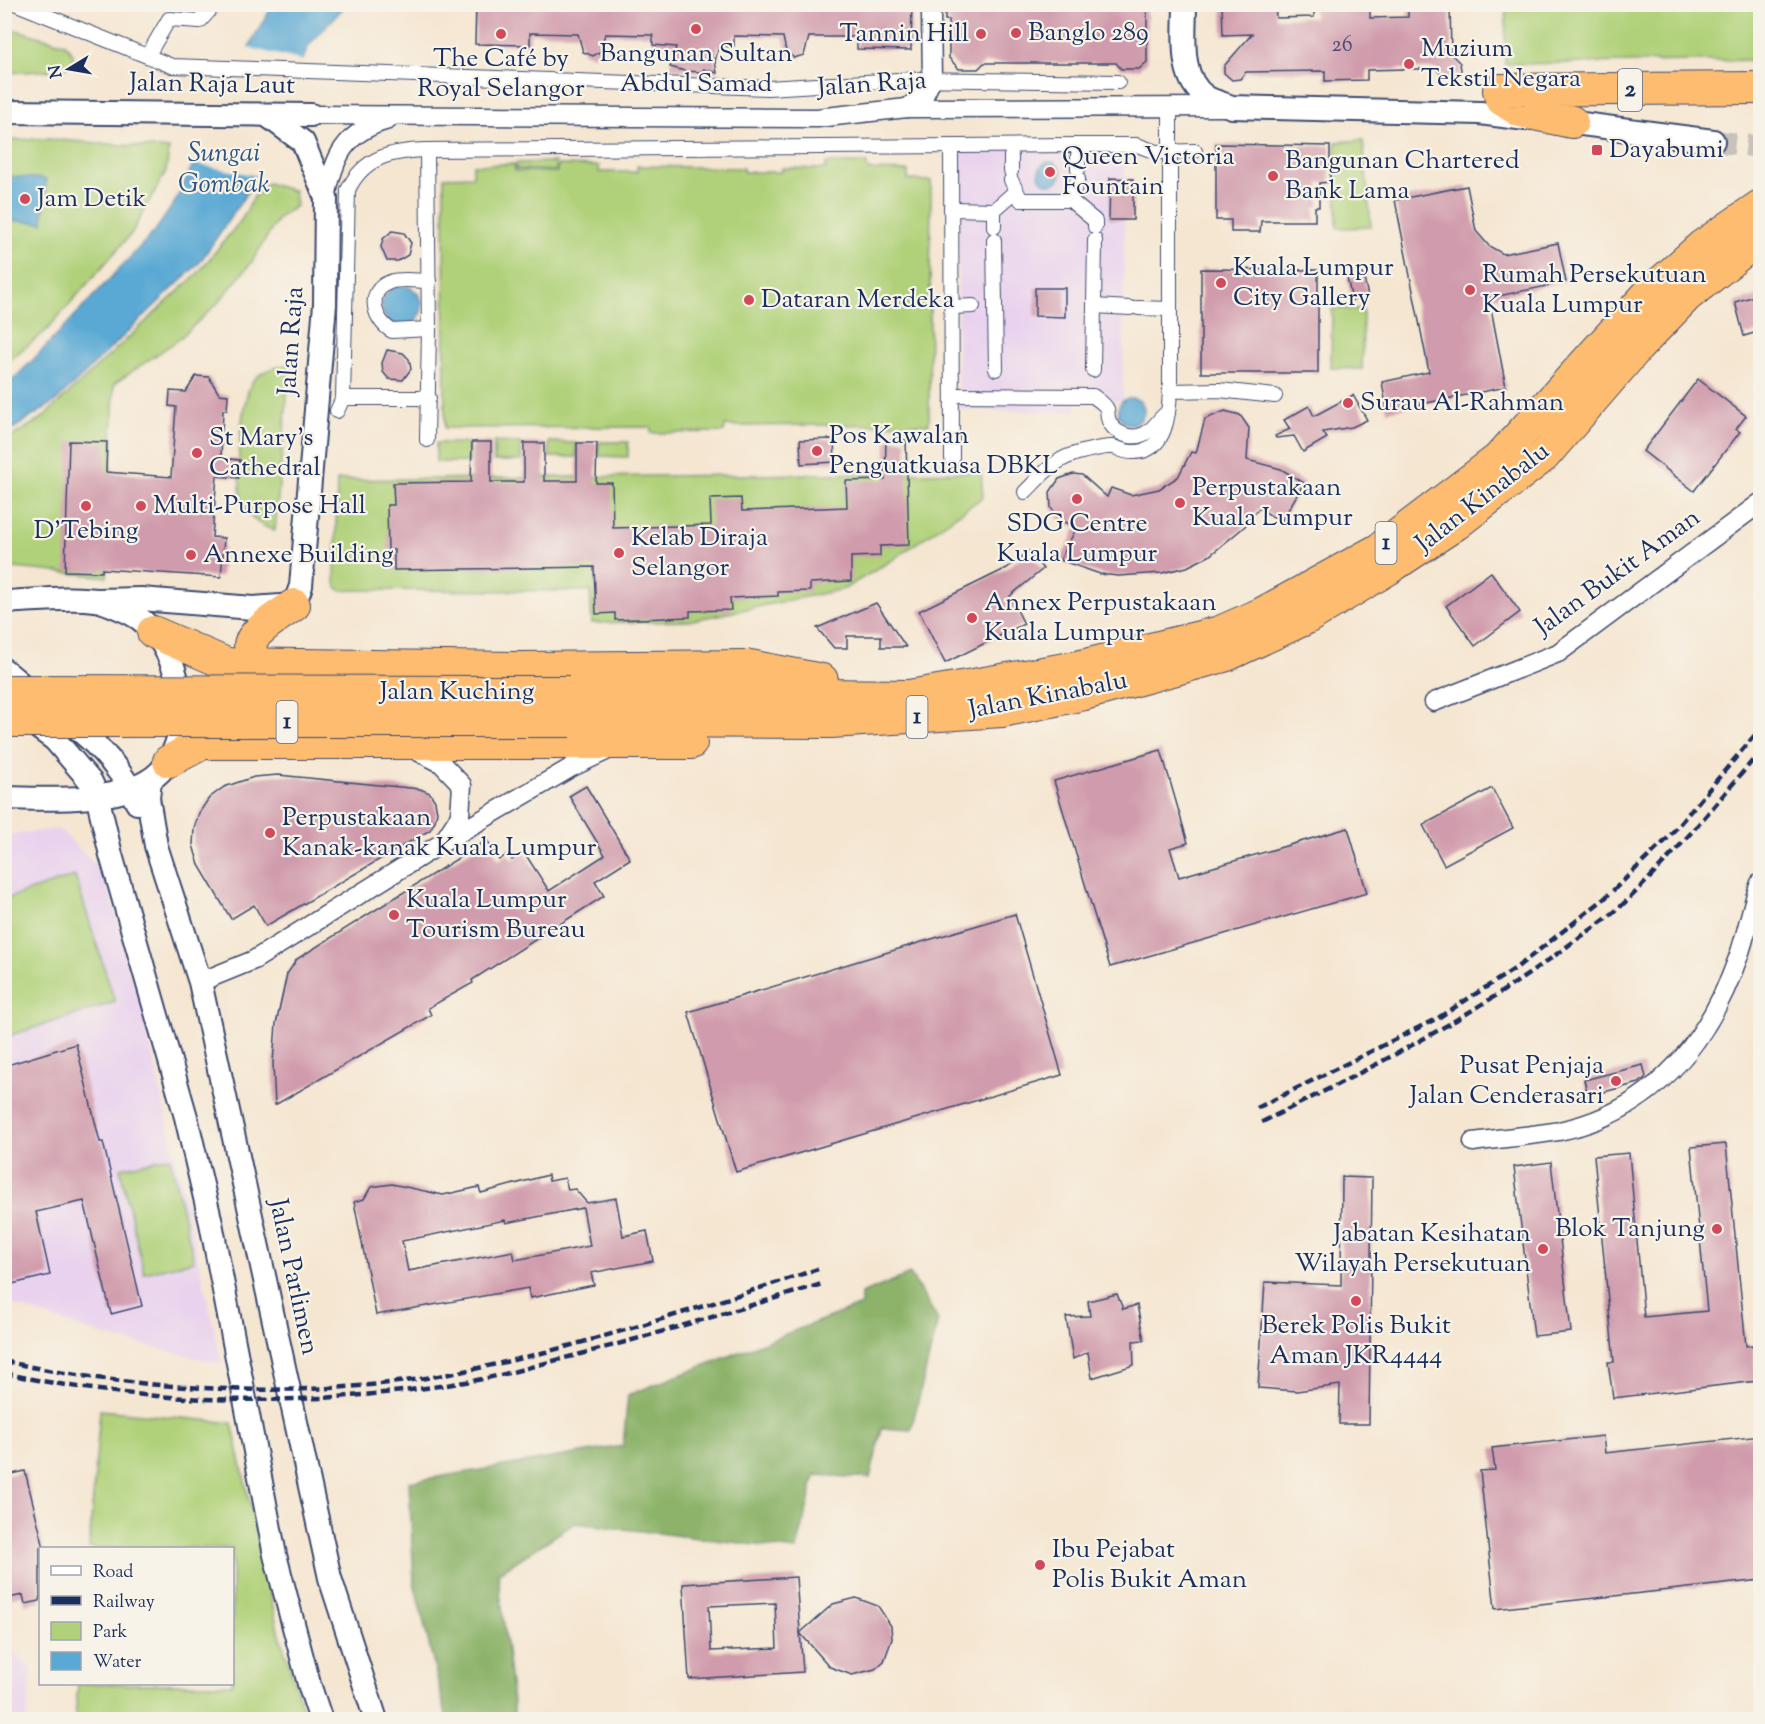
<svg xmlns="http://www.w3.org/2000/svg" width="1765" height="1724" font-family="'Sorts Mill Goudy',serif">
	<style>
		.built { fill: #e9d2ee }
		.green { fill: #b0d179; stroke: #66806c; stroke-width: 1.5 }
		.forest { fill: #8cb369; stroke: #547164; stroke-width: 1.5 }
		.water { fill: #5aa9d4; stroke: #3a6c99; stroke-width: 1.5 }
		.pier { fill: #f5e6d1 }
		.building { fill: #d09bac; fill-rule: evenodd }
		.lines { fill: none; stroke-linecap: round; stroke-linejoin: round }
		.tertiary-tunnel { stroke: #c9c1ba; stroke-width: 22; stroke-dasharray: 22 11; stroke-linecap: butt }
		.pedestrian-casing { stroke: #3c4a6f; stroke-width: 16 }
		.minor-casing { stroke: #3c4a6f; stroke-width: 21 }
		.tertiary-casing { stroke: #3c4a6f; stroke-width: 26 }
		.trunk-casing { stroke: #3c4a6f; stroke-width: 34 }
		.pedestrian { stroke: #fff; stroke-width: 14 }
		.minor { stroke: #fff; stroke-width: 18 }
		.tertiary { stroke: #fff; stroke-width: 22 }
		.trunk { stroke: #fdbc6f; stroke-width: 32 }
		.rail { stroke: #1b2f5e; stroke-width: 4.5; stroke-dasharray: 9 4.5; stroke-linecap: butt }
		.trunk-bridge-casing { stroke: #3c4a6f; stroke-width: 34; stroke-linecap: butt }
		.trunk-bridge { stroke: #fdbc6f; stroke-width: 32 }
		.poi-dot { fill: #d1495b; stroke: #f7f3e8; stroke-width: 2 }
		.labels { text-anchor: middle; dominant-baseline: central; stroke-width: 4.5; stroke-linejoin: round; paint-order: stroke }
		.number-label { font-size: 22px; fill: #484a72 }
		.shield { fill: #f7f3e8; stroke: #5d6a87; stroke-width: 1.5 }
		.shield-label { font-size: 24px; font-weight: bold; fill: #1b2f5e }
		.poi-label { font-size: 26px; fill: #1b2f5e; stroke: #f7f3e8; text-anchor: start }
		.street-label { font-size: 26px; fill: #1b2f5e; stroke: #f7f3e8 }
		.water-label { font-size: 27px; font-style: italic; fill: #2e5481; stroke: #f7f3e8 }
	</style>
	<rect width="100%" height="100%" fill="#f7f3e8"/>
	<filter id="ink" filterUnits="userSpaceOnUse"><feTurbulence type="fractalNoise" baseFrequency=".0167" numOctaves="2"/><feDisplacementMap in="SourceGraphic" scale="12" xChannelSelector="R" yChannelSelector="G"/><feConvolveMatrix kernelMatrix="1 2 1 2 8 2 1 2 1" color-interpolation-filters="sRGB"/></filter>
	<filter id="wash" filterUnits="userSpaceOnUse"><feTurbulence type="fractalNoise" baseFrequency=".008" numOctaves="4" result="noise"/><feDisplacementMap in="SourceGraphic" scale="24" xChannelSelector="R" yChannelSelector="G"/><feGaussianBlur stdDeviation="1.35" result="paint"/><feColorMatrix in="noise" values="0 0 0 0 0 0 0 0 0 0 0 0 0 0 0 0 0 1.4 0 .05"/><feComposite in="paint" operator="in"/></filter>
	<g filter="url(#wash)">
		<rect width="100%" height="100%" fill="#f5e6d1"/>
		<g class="built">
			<path d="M1125 144 1123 401 1076 400 1075 412 957 410 959 147Z"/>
			<path d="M59 829 104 873 141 1005 222 1364 102 1335 5 1302 4 835Z"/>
			<path d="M5 1643 32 1670 27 1719H5Z"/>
		</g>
		<g class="green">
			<path d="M1506 5H1760V60L1505 64Z"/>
			<path d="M5 27 65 44 73 54 74 64 60 70 5 73Z"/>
			<path d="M47 139 169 149 166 171 131 234 45 332 5 363V140Z"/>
			<path d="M1363 140 1371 227 1337 228 1336 142Z"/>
			<path d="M555 162 556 171 516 169V163Z"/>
			<path d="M826 163H867V170L908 171V180L931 181 929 424 725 426 724 432 651 433V427L445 428 444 177 473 176V165L514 164 515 171 557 172 558 165 599 166V172H637V166L743 168V172H782V168L826 169Z"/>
			<path d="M268 183 294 191 296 206 279 217 251 263 217 304 178 340 114 384 107 577 5 567V441L42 418 198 273 242 219 255 195Z"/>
			<path d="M1332 309H1363L1362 369 1331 368Z"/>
			<path d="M290 364 275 530C261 527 250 518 244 505 234 485 240 398 253 381 263 369 276 367 290 364Z"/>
			<path d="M494 442 521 443V461H494Z"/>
			<path d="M549 442 576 443V457H549Z"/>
			<path d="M599 442H628V457L599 456Z"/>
			<path d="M436 443H468L469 462H436Z"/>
			<path d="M981 472 983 497 892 560 844 589 688 621 592 623 590 591 339 590 335 583 337 480Z"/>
			<path d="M75 876 115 1002 5 1037V899Z"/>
			<path d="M170 1157 194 1261 144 1273 120 1168Z"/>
			<path d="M100 1410 232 1423 277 1626 306 1719H75L78 1684H232V1548H89Z"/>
		</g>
		<path class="forest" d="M910 1274 938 1320 911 1430 882 1428 870 1478 815 1475 797 1550 575 1523 498 1573 515 1719H447L414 1582 409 1482 623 1446 628 1395 861 1305V1294Z"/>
		<g class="water">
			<path d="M273 5H346L309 45 249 190 200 262 56 401 5 434V387L33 360 155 231 175 202 254 37Z"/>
			<circle cx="1050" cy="173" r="11"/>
			<path d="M5 176 46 179 43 223 5 220Z"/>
			<circle cx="402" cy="306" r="20"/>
			<circle cx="1131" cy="411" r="13"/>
		</g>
		<path class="pier" d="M246 47 305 61 258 176 190 163Z"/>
		<g id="blocks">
			<g class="building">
				<path d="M476 4H912L911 50 857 49V37H809L804 55 794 58 786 51 783 37 734 36V46H719L715 61 717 73 704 69 701 72 685 71 670 67 676 47 653 45V35L605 34 600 52 593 56 583 52 578 34 530 33V45L475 44Z"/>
				<path d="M945 4H1147V62L1139 69H1121L1116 63H984L978 69H959L949 58V20H945Z"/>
				<path d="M1222 4H1275L1276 18 1314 17V4H1370V18L1408 17V4H1450L1451 54 1460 63 1461 70 1458 76 1451 79 1444 77 1436 69H1407L1367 70V80L1325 81V71L1246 72 1240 79 1232 80 1224 73V66L1252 34 1223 35Z"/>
				<path d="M1216 144 1330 146V182L1319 183V207H1315V221H1261L1260 232H1231V220H1216Z"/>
				<path d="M1110 178 1133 179V220H1109Z"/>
				<path d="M1467 186 1476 231 1489 246 1503 254 1558 243 1566 282 1489 298 1506 387 1387 411 1382 382 1429 372 1395 200Z"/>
				<path d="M392 231 404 233 411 243 408 255 398 261H387L381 247 383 239Z"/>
				<path d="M1201 269 1318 270V373H1201Z"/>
				<path d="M1363 274 1368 296 1352 300 1347 278Z"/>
				<path d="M1035 288H1065V317L1035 316Z"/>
				<path d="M1761 294V331L1744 336 1735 302Z"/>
				<path d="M387 350 403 353 409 359 411 369 403 380 389 379 383 372 382 363Z"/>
				<path d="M196 376 209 377 219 394 228 395 227 410H223L221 458 240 460 239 478 217 476 212 537 224 538 221 577 102 569V572L65 571 69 441 107 442 106 472 171 477 176 407 169 406 170 391 186 392Z"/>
				<path d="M1698 379 1746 416 1736 429 1740 432 1694 491 1643 451Z"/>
				<path d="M1353 395 1367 420 1352 427 1323 432 1327 438 1303 452 1294 436 1276 438 1275 436 1290 429 1284 420 1309 406 1314 416Z"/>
				<path d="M1225 411 1240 415 1249 428 1247 460 1281 469 1304 483 1281 522 1259 508 1244 527 1209 556 1187 567 1162 573 1118 576 1100 574 1060 560 1077 527 1062 521 1051 508 1050 492 1059 479 1073 474 1082 475 1107 497 1111 488 1131 495 1159 489 1178 477 1191 452 1196 453 1205 419Z"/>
				<path d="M834 439 835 462 801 464 800 440Z"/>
				<path d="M886 440H906L909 545 880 546V556L851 557V581L810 583V591L778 592V596L730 598 731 610 690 611V617L615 620V613L596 614 594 567 394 570V550H388L387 505H394L393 483 471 482 472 442H491V482H524V443H544V481H577V443H597L596 483H612L613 528 711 525 710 499 741 498 742 511 847 507 846 481 885 480Z"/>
				<path d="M1029 551 1043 569 1010 596 1024 624 945 663 919 611 1007 568Z"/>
				<path d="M1491 572 1520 612 1475 646 1446 606Z"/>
				<path d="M876 603 906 647H881V636H847V648H834L817 628Z"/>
				<path d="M1161 750 1188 843 1170 848 1179 877 1348 828 1367 893 1110 967 1054 781Z"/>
				<path d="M278 775 420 789 430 793 435 801 437 812 435 821 430 830 266 926 254 905 231 919 199 865 193 845 194 828 199 813 209 798 224 787 254 777Z"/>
				<path d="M586 786 630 859 595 881 604 896 472 980 473 983 428 1008 431 1015 275 1105 273 1063 276 1024 287 974 297 959 487 840 499 860 508 854 512 860 524 852 549 891 605 855 569 796Z"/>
				<path d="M1492 788 1513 828 1444 865 1423 825Z"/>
				<path d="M1015 914 1062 1075 736 1172 688 1012Z"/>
				<path d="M76 1044 100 1142H103L142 1306 111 1314 84 1201 36 1212 50 1275 12 1284 4 1250V1066Z"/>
				<path d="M1643 1065 1646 1077 1639 1083 1588 1096 1584 1080Z"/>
				<path d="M1726 1144 1746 1346 1753 1345 1757 1381 1613 1398 1608 1362H1614L1594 1156 1629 1153 1644 1317 1707 1311 1691 1147Z"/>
				<path d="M1551 1162 1571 1332 1534 1336 1514 1167Z"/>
				<path d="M548 1175 549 1181 565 1178 568 1190 575 1189 587 1203 616 1198 623 1236 647 1231 653 1261 591 1273 594 1285 530 1298 528 1288 376 1315 354 1202 364 1199 371 1187 392 1184 443 1195 479 1187 481 1193ZM583 1208 590 1246 515 1260 513 1251 408 1271 402 1241 505 1220 506 1223Z"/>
				<path d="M1342 1177 1372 1178 1369 1424H1339L1340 1385 1297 1391 1258 1388 1265 1282 1341 1285Z"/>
				<path d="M1117 1294 1123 1309 1137 1305 1144 1340 1133 1341 1134 1365 1092 1378 1088 1352 1073 1359 1066 1317 1090 1316 1088 1301Z"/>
				<path d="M1603 1436 1605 1453 1761 1436V1580L1495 1609 1480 1471 1495 1470 1492 1448Z"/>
				<path d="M25 1471 44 1548H40V1601L25 1604 23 1595 4 1599V1476Z"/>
				<path d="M796 1577 803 1672 689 1679 683 1584ZM775 1603 777 1648 711 1651 709 1606Z"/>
				<path d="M856 1598 878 1606 891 1626 892 1639 884 1661 875 1669 852 1675 830 1667 800 1633 833 1604Z"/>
			</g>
		</g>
	</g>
	<g filter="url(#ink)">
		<use href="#blocks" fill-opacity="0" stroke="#3c4a6f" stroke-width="1.5"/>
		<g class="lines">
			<path class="tertiary-tunnel" d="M1713 141 1760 147"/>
			<g class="pedestrian-casing">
				<g id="pedestrian">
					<path d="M17 4 172 66 768 88 914 79 1118 82"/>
					<path d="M148 55 169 19 200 21 215 4"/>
					<path d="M951 146 952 459"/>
					<path d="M1078 155V169"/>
					<path d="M1011 171V156"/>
					<path d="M1011 180 1021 200H1070L1078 179"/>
					<path d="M1070 200 1095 221V227"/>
					<path d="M951 209 994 210 1016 191"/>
					<path d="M994 210V227"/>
					<path d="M994 240 996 369"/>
					<path d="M429 281C417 281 401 278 390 282 365 291 374 321 392 331L429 329"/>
					<path d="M1094 306 1130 308"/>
					<path d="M952 307 973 306"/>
					<path d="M1138 308 1170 309"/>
					<path d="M1093 370 1095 240"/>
					<path d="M1170 391 1219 390 1275 396"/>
					<path d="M953 395 1093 396C1097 399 1105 404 1107 409 1108 414 1107 419 1110 423 1116 434 1132 440 1144 434 1155 429 1158 418 1168 412"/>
					<path d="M343 398H429"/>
					<path d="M337 411 343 398 348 190C364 156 393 151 427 150L1077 145H1137L1156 152 1195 151"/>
					<path d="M427 440 429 329 427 150"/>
					<path d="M1025 492C1039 478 1053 461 1072 455 1080 452 1106 446 1113 447 1121 449 1126 453 1135 452 1166 451 1169 414 1170 391V107"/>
				</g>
			</g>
			<g class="minor-casing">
				<g id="minor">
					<path d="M907 108 925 94 932 79 931 14"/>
					<path d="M311 115 817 118 907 108 1224 107"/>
					<path d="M326 198C334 157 344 132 388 120"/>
					<path d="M1434 702 1558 653 1760 503"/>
					<path d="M411 748 441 763 462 785 460 816 445 839"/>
					<path d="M200 982 254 960 442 843 572 767 610 749"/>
					<path d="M1473 1142C1501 1138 1531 1136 1559 1131 1652 1112 1707 1044 1738 958 1747 933 1751 907 1760 883"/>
				</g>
			</g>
			<g class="tertiary-casing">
				<g id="tertiary">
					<path d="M1185 4C1185 34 1178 78 1206 97 1213 101 1224 104 1232 107L1480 113 1526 119"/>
					<path d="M4 112 311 115"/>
					<path d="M1559 121 1713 141"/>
					<path d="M97 600 141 599 253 608 294 605 301 586 325 304 326 198 303 142 268 116"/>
					<path d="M4 602C34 601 67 596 96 600 107 602 120 609 130 613 184 639 203 749 148 781 112 803 46 799 4 798"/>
					<path d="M4 670 33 694"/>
					<path d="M25 718 55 740 91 782 97 795 111 855 186 1117 211 1223 275 1555 309 1684 321 1720"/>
					<path d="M64 718C95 741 122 768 137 803"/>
					<path d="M150 780 148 798 156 846 200 982 330 1578 376 1720"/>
				</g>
			</g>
			<g class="trunk-casing">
				<g id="trunk">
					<path d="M1572 122 1520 111 1501 99 1499 90 1760 88"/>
					<path d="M153 632 227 664 519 668 750 666 822 680"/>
					<path d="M257 663C254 658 250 651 250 645 251 632 283 613 294 605"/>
					<path d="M569 692 909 696 1077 667 1220 632 1261 614 1378 550 1498 459 1649 293 1702 246 1760 206"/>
					<path d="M570 721 831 722 1002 711 1084 694 1227 655 1307 618 1388 569 1456 524 1544 456 1637 348 1687 296 1760 238"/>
					<path d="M169 761 203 743H691"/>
				</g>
			</g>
			<use href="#pedestrian" class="pedestrian"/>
			<use href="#minor" class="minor"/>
			<use href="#tertiary" class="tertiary"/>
			<use href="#trunk" class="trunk"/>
			<g class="rail">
				<path d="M1257 1108 1438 1018 1516 968 1604 899 1666 840 1760 729"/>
				<path d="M1262 1122C1370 1069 1477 1015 1573 942 1589 931 1606 920 1620 907 1671 860 1715 804 1760 752"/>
				<path d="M4 1361C148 1394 330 1401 474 1369 590 1344 705 1306 818 1269"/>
				<path d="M4 1373C158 1408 323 1407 477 1380 505 1375 533 1366 561 1359 648 1337 735 1310 822 1284"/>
			</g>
			<g class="trunk-bridge-casing">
				<g id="trunk-bridge">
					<path d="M4 691 569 692"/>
					<path d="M4 721H570"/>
				</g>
			</g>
			<use href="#trunk-bridge" class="trunk-bridge"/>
		</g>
	</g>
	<g class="poi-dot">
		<circle cx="696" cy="29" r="6"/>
		<circle cx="1016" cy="33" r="6"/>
		<circle cx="501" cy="34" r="6"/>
		<circle cx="981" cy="34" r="6"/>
		<circle cx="1409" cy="64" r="6"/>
		<rect x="1591" y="144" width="12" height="12" rx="3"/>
		<circle cx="1050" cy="172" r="6"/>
		<circle cx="1273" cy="176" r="6"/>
		<circle cx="25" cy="199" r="6"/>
		<circle cx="1221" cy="283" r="6"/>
		<circle cx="1470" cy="290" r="6"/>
		<circle cx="749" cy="300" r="6"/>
		<circle cx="1348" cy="403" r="6"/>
		<circle cx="817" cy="451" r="6"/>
		<circle cx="197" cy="453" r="6"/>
		<circle cx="1077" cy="499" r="6"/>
		<circle cx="1180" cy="503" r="6"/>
		<circle cx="86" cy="506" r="6"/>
		<circle cx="141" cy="506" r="6"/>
		<circle cx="619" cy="553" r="6"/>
		<circle cx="191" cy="555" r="6"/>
		<circle cx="972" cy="618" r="6"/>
		<circle cx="270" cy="833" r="6"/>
		<circle cx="394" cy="915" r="6"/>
		<circle cx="1616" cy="1081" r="6"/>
		<circle cx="1717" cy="1229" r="6"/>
		<circle cx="1543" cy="1249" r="6"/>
		<circle cx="1356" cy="1301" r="6"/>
		<circle cx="1040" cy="1565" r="6"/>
	</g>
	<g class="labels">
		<g class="number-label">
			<text x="1342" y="46">26</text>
		</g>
		<g class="shield">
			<rect x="1618" y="69" width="24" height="42" rx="4.5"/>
			<rect x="1375.5" y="522" width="21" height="42" rx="4.5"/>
			<rect x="906.5" y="696" width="21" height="42" rx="4.5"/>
			<rect x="276.5" y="701" width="21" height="42" rx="4.5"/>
		</g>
		<g class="shield-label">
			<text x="1630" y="90">2</text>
			<text x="1386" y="543">1</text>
			<text x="917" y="717">1</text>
			<text x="287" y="722">1</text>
		</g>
		<g class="poi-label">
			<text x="1028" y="33">Banglo 289</text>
			<text x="969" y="34" text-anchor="end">Tannin Hill</text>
			<text x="1421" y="49">Muzium<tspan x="1421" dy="30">Tekstil Negara</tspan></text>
			<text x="696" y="54" text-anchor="middle">Bangunan Sultan<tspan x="696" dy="30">Abdul Samad</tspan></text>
			<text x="501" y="59" text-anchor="middle">The Café by<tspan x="501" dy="30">Royal Selangor</tspan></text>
			<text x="1609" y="150">Dayabumi</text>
			<text x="1062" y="157">Queen Victoria<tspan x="1062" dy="30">Fountain</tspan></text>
			<text x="1285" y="161">Bangunan Chartered<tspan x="1285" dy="30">Bank Lama</tspan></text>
			<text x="37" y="199">Jam Detik</text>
			<text x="1233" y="268">Kuala Lumpur<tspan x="1233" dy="30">City Gallery</tspan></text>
			<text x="1482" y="275">Rumah Persekutuan<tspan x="1482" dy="30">Kuala Lumpur</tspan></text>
			<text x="761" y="300">Dataran Merdeka</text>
			<text x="1360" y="403">Surau Al-Rahman</text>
			<text x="829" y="436">Pos Kawalan<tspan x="829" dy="30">Penguatkuasa DBKL</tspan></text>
			<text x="209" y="438">St Mary's<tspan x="209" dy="30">Cathedral</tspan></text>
			<text x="1192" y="488">Perpustakaan<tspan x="1192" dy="30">Kuala Lumpur</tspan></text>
			<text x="153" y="506">Multi-Purpose Hall</text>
			<text x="1077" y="524" text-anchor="middle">SDG Centre<tspan x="1077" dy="30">Kuala Lumpur</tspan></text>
			<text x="86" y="531" text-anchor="middle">D’Tebing</text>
			<text x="631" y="538">Kelab Diraja<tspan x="631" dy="30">Selangor</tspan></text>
			<text x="203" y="555">Annexe Building</text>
			<text x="984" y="603">Annex Perpustakaan<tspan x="984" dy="30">Kuala Lumpur</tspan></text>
			<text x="282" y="818">Perpustakaan<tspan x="282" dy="30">Kanak-kanak Kuala Lumpur</tspan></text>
			<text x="406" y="900">Kuala Lumpur<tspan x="406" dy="30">Tourism Bureau</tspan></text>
			<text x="1604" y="1066" text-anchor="end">Pusat Penjaja<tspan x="1604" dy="30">Jalan Cenderasari</tspan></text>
			<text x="1705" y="1229" text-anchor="end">Blok Tanjung</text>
			<text x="1531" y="1234" text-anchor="end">Jabatan Kesihatan<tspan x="1531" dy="30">Wilayah Persekutuan</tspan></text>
			<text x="1356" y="1326" text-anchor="middle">Berek Polis Bukit<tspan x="1356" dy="30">Aman JKR4444</tspan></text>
			<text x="1052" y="1550">Ibu Pejabat<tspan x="1052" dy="30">Polis Bukit Aman</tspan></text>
		</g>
		<g class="street-label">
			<text transform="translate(212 85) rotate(1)">Jalan Raja Laut</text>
			<text transform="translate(872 85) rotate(-4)">Jalan Raja</text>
			<text transform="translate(292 341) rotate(-86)">Jalan Raja</text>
			<text transform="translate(1483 498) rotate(-38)">Jalan Kinabalu</text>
			<text transform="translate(1618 573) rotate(-36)">Jalan Bukit Aman</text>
			<text x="457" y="692">Jalan Kuching</text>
			<text transform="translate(1048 696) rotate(-11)">Jalan Kinabalu</text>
			<text transform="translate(293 1277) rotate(78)">Jalan Parlimen</text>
		</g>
		<g class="water-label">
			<text x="224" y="154">Sungai<tspan x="224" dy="31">Gombak</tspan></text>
		</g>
	</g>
	<rect width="1765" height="1724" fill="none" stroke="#f7f3e8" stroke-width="24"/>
	<rect x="39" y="1547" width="195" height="138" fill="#f7f3e8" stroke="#9fa5b1" stroke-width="1.5"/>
	<rect x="51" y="1566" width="30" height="9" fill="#ffffff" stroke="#9fa5b1" stroke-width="1.5"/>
	<text x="93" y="1577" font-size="18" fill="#1b2f5e">Road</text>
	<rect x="51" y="1596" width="30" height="9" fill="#1b2f5e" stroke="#9fa5b1" stroke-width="1.5"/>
	<text x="93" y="1607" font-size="18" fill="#1b2f5e">Railway</text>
	<rect x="51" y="1622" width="30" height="18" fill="#b0d179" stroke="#9fa5b1" stroke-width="1.5"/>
	<text x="93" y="1637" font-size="18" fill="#1b2f5e">Park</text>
	<rect x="51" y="1652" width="30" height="18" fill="#5aa9d4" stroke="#9fa5b1" stroke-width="1.5"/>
	<text x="93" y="1667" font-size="18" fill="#1b2f5e">Water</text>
	<g transform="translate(69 69) rotate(259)" stroke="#f7f3e8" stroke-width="4.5" paint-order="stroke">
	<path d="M0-4.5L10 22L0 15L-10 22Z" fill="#1b2f5e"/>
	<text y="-9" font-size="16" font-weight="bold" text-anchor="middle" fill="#1b2f5e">N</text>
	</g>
</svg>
